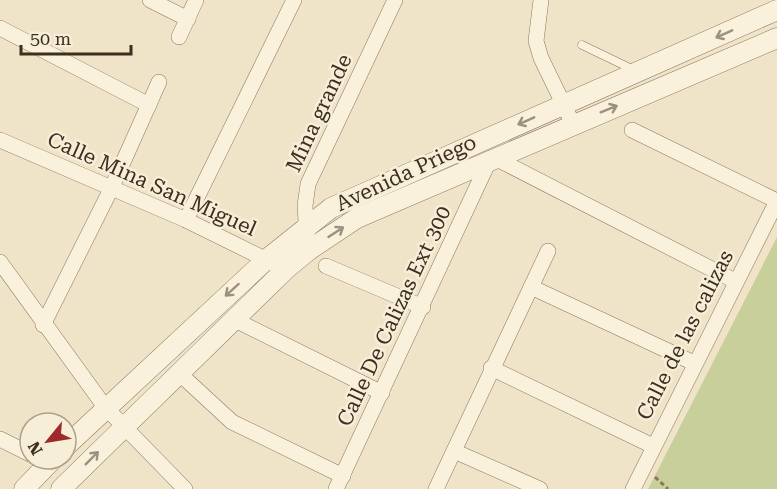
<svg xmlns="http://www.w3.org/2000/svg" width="777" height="489" font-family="'Roboto Serif',serif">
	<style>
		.green { fill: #c9cf9b }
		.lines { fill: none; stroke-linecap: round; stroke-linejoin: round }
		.service-casing { stroke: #8d765c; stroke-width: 9 }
		.minor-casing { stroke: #8d765c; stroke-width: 16 }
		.tertiary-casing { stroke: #8d765c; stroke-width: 21 }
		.path { stroke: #8d765c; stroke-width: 3; stroke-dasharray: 4.5 3; stroke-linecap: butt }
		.service { stroke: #faf1dc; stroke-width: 8 }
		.minor { stroke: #faf1dc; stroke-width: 15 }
		.tertiary { stroke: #faf1dc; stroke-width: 20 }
		.oneway { stroke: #9c907e }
		.labels { text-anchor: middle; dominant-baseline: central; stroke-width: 5; stroke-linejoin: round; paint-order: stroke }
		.street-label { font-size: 21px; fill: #3d2e20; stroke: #f7eed8 }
	</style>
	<rect width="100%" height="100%" fill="#f0e4c8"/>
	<path class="green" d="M777 237V489H648Z"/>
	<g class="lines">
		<g class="service-casing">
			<path id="service" d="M582 45 634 70"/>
		</g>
		<g class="minor-casing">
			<g id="minor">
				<path d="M150 0 188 19"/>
				<path d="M541 0 536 41 541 58 573 124"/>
				<path d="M0 28 149 105"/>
				<path d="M179 37 196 0"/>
				<path d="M632 130 777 201"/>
				<path d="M0 140 186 220 275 264"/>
				<path d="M495 158 735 281"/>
				<path d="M186 220 294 0"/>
				<path d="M307 235 305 206 308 184 395 0"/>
				<path d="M0 262 105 407 185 489"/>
				<path d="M326 266 423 307"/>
				<path d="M531 287 694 363"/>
				<path d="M233 319 382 393"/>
				<path d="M43 325 112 187 159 82"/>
				<path d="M491 368 653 446"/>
				<path d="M180 374 232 422 343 476"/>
				<path d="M0 439 30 454"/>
				<path d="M454 451 540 489"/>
				<path d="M336 489 489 161"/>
				<path d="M436 489 548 251"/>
				<path d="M633 489 777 201"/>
			</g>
		</g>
		<g class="tertiary-casing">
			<g id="tertiary">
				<path d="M66 446 267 259 331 208 777 10"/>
				<path d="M24 489 53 459"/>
				<path d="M61 489 286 269 309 250 357 218 777 38"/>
			</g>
		</g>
		<path class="path" d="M655 477 668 489"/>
		<use href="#service" class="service"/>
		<use href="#minor" class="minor"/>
		<use href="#tertiary" class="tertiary"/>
	</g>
	<defs><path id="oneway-shaft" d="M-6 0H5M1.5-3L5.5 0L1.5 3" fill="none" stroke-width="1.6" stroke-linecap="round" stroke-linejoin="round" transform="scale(1.5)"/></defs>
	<g class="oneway">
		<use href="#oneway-shaft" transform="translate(724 34) rotate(156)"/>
		<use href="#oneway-shaft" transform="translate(609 109) rotate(-22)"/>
		<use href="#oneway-shaft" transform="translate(526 121) rotate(156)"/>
		<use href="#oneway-shaft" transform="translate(336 232) rotate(-33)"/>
		<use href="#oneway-shaft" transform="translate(232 290) rotate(138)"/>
		<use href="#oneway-shaft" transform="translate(92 458) rotate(-45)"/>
	</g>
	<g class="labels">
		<g class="street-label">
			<text transform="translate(319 113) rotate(-65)">Mina grande</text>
			<text transform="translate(406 173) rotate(-25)">Avenida Priego</text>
			<text transform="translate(152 184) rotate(24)">Calle Mina San Miguel</text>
			<text transform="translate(394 316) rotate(-65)">Calle De Calizas Ext 300</text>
			<text transform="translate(685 335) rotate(-63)">Calle de las calizas</text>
		</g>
	</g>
	<g transform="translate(48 441) rotate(240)"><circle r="28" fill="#f7eed8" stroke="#ada18e" stroke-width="1.5"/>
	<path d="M0-4.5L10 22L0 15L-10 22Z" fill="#9e2a2b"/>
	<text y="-9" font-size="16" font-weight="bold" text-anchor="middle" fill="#3d2e20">N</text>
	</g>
	<path d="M21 45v9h110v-9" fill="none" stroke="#3d2e20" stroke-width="3"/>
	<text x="30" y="45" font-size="18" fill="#3d2e20" stroke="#f7eed8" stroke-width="4.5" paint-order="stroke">50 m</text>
</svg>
